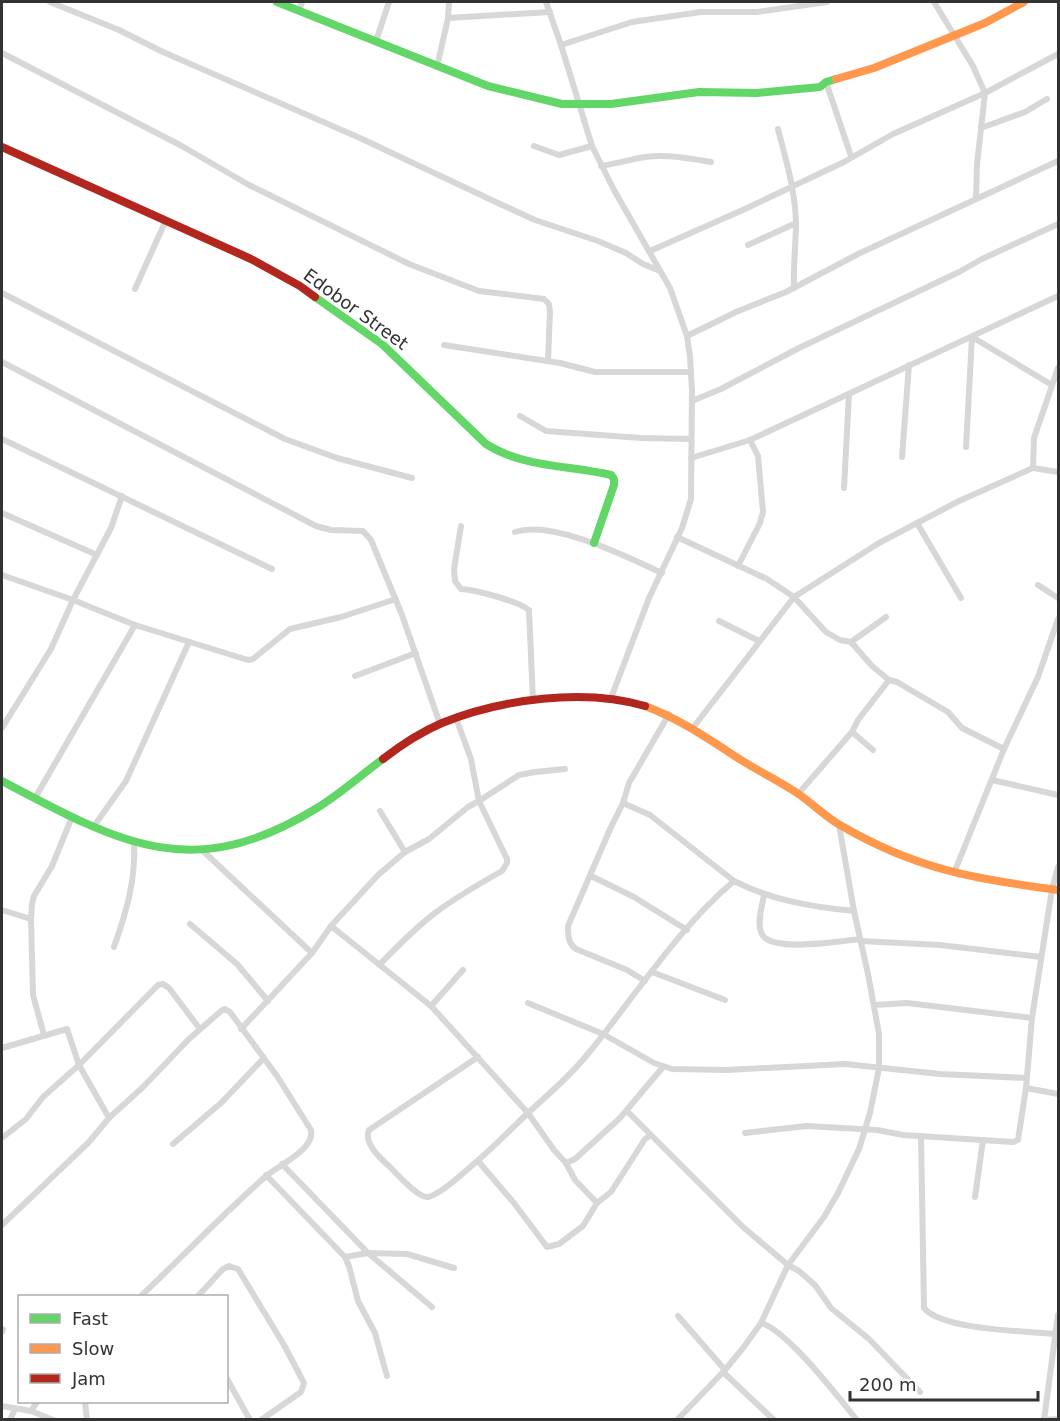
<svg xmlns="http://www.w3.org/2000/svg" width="1060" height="1421" font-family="'DejaVu Sans',sans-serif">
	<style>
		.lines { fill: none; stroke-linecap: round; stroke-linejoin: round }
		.street { stroke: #d7d7d7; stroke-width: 6 }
		.fast { stroke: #63d668; stroke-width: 8 }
		.slow { stroke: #ff974d; stroke-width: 8 }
		.jam { stroke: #b3261e; stroke-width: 8 }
		.labels { text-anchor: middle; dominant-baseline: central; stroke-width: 6; stroke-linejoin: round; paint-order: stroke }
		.street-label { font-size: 18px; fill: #333; stroke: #fff }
	</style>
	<rect width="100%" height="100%" fill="#fff"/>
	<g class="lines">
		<g class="street">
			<path d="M50 2 119 30 163 52 360 138 500 204 535 220 598 241 626 253 643 264 660 271"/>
			<path d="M546 2 561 45 592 146 614 190 670 288 687 336 690 357 692 390 691 499 682 528 649 598 611 698"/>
			<path d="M934 2 973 66 985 93 977 164 976 197"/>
			<path d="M299 11 302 2"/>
			<path d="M448 18 449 2"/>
			<path d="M376 41 389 2"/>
			<path d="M561 45 632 22 701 12H757L827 2"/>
			<path d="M2 53 180 145 249 185 409 264 479 291 544 299 549 304 550 312 548 361"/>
			<path d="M437 67 448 18 550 12"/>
			<path d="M826 82 851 156"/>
			<path d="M981 128 1025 112 1047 99"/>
			<path d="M778 129C786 160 795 190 796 222 796 244 793 266 794 288"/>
			<path d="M534 146 559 155 592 146"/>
			<path d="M601 166C614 164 626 161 639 158 662 153 688 158 711 162"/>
			<path d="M748 245 796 223"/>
			<path d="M650 251 745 209 844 162 893 134 985 93 1058 54"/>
			<path d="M135 289 166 220"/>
			<path d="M2 293 285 439 337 458 412 478"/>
			<path d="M687 336 736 312 786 292 858 254 1058 161"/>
			<path d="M444 345 560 363 595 372H690"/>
			<path d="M2 362 316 526 331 530 363 531 371 540 402 615 440 724"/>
			<path d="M692 401 721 389 799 348 959 272 982 259 1058 224"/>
			<path d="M520 416 546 431 641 438 691 439"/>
			<path d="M2 439 272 569"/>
			<path d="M966 447 972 337 1052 385"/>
			<path d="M902 457 909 365"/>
			<path d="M691 458 750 440 1058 296"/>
			<path d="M1033 468 1058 472"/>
			<path d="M844 488 849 394"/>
			<path d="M2 513 97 555"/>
			<path d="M917 523 961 598"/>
			<path d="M461 526 454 569 455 581 461 589C476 590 518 601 529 610L533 701"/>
			<path d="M515 532C553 520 625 556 662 573"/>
			<path d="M677 537 767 579 794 597 826 632 840 640 851 642 872 666 889 680 858 720 852 732 798 794"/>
			<path d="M738 566 760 523 763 512 758 456 750 440"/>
			<path d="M2 575 73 600 135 625 248 660 253 659 290 629 341 617 396 599"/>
			<path d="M1038 585 1058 598"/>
			<path d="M719 621 759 641"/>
			<path d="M851 642 886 617"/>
			<path d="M355 676 416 653"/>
			<path d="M889 680 897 682 948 712 962 728 1004 749"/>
			<path d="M2 728 51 649 73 600 111 528 122 496"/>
			<path d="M692 729 794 597 879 543 959 501 1033 468 1034 438 1058 368"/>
			<path d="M852 732 873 750"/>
			<path d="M992 780 1058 795"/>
			<path d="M35 798 135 625"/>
			<path d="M623 803 650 815 734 881C771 900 812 907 854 911"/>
			<path d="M380 811 405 852"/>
			<path d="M94 826 126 781 189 642"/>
			<path d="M202 850 312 953"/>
			<path d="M954 873 1004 749 1038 677 1058 619"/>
			<path d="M591 876 634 897 687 930"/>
			<path d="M764 895C762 906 757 922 761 932 767 954 842 941 860 939"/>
			<path d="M2 910 31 919"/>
			<path d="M190 924 237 964 268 1001"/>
			<path d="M331 926 431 1006 528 1113 554 1150 566 1163 575 1159 620 1118 663 1067"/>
			<path d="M861 941 940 945 1041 957"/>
			<path d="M114 947C126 913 136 880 134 843"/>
			<path d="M380 964C398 946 415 928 435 913 456 897 479 884 502 871L507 863V859L479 801 519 775 535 772 565 769"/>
			<path d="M652 972 725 1000"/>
			<path d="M645 981 627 970 576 949C568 943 568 936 568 926L611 827 623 803 629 783 669 714"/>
			<path d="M528 1003 603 1034 654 1063 672 1069 726 1070 845 1064 940 1074 1026 1078"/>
			<path d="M874 1005 907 1003 1032 1018"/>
			<path d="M431 1006 463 970"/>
			<path d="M241 1029 312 953 331 926 378 875 405 852 429 839 468 807 479 801 471 759 456 718"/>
			<path d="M44 1035 33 995 31 919 32 904 34 896 52 866 72 817"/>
			<path d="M2 1048 67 1029 79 1065 109 1118"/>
			<path d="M478 1057 369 1130C363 1143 381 1159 390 1167 397 1174 418 1198 428 1197 439 1195 460 1176 469 1168 490 1151 509 1131 529 1112 549 1094 570 1076 587 1055 634 998 677 929 734 881"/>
			<path d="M1026 1088 1058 1094"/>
			<path d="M627 1111 743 1227 788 1265 799 1271 815 1285 831 1308 869 1339 920 1392"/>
			<path d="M745 1133 807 1126 877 1130 903 1135 1013 1142 1018 1140 1026 1088 1032 1018 1052 889 1058 867"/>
			<path d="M921 1136 924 1308C942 1330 1025 1331 1056 1334"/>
			<path d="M2 1138 26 1119 43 1097 79 1065 158 985 163 984 169 988 200 1029"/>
			<path d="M173 1144 221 1103 264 1058"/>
			<path d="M478 1161 514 1203 547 1247 559 1244 583 1226 597 1203 611 1192 645 1139 651 1135"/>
			<path d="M566 1163 575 1180 597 1203"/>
			<path d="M282 1164 368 1253 432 1307"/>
			<path d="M266 1175 345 1257 349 1266 358 1301 375 1333 387 1376"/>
			<path d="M975 1197 983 1140"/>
			<path d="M2 1225 89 1142 109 1118 143 1087 189 1039 221 1011 225 1009 230 1012 277 1076 311 1130C315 1150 278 1165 265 1177 222 1215 182 1257 141 1296"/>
			<path d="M345 1257 368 1253 407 1254 454 1268"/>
			<path d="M198 1296 223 1269 229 1266 238 1269 284 1345 304 1383 301 1392 261 1420"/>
			<path d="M678 1316 725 1370"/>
			<path d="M761 1323C786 1329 838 1397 857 1420"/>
			<path d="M2 1332 3 1329"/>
			<path d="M723 1372 774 1420"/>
			<path d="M226 1377 250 1420"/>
			<path d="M85 1402 87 1420"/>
			<path d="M2 1406 31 1411 53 1420"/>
			<path d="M31 1411 37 1402"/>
			<path d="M10 1420 15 1409"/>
			<path d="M677 1420 725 1370 743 1348 761 1323 788 1265 824 1217 838 1193 859 1149 870 1113 879 1068V1034L868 974 854 911 839 825"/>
			<path d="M1043 1420 1058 1419"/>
			<path d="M1044 1420 1058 1315"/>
		</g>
		<g class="fast">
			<path d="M277 2 488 86 562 104H611L699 92 757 93 820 87 826 82 836 79"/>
			<path d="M315 297 382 344 486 444C524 468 568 465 611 475L614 479V485L594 543"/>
			<path d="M2 781C119 843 192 885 317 808 340 794 361 775 383 759"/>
		</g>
		<g class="slow">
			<path d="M836 79 874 68 985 23 1024 2"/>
			<path d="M645 706C680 719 710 740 741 760 760 772 781 782 800 795 814 805 826 817 840 825 915 869 974 879 1058 890"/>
		</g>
		<g class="jam">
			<path d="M2 147 251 259 300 286 315 297"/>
			<path d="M383 759C401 745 421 732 442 723 501 699 584 688 645 706"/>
		</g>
	</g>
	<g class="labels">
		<g class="street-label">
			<text transform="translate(356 309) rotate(36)">Edobor Street</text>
		</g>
	</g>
	<rect width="1060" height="1421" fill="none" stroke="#333333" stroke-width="6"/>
	<rect x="18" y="1295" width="210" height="108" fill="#ffffff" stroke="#adadad" stroke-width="1.5"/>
	<rect x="30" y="1314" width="30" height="9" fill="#63d668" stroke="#adadad" stroke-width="1.5"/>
	<text x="72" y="1325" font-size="18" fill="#333333">Fast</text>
	<rect x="30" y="1344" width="30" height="9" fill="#ff974d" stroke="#adadad" stroke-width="1.5"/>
	<text x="72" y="1355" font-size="18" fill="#333333">Slow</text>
	<rect x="30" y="1374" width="30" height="9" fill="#b3261e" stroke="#adadad" stroke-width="1.5"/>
	<text x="72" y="1385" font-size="18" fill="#333333">Jam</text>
	<path d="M850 1391v9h188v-9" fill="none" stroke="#333333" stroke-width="3"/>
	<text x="859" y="1391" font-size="18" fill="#333333" stroke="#ffffff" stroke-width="4.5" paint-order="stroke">200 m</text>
</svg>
